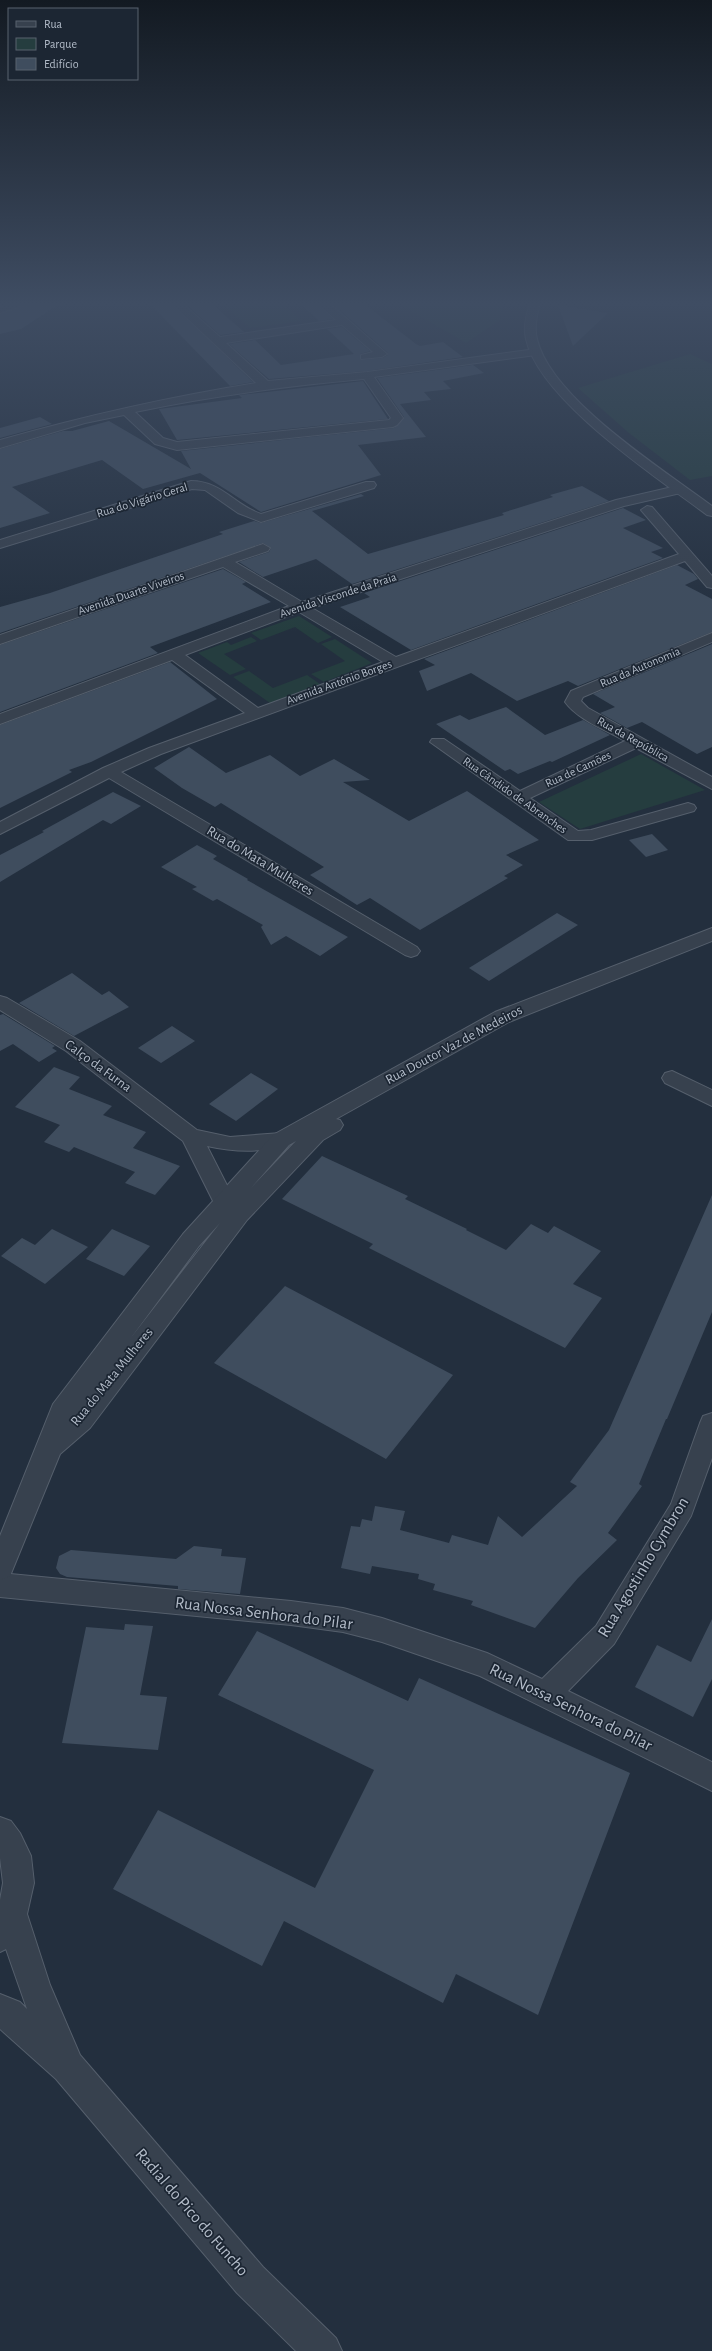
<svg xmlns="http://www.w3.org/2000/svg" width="712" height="2351" font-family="'Alegreya Sans',sans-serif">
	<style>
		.green { fill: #253d3f }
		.building { fill: #3f4d5e }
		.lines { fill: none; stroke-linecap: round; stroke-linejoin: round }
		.minor-casing { stroke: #555f6c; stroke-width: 2 }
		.tertiary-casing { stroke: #555f6c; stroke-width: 2 }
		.minor { fill: #37414e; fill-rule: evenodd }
		.tertiary { fill: #37414e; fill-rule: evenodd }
		.labels { text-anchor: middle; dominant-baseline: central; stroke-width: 3.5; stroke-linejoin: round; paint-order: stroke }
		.far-street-label { font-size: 12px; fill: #b3bcc9; stroke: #1c2633 }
		.street-label { font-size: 14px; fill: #b3bcc9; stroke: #1c2633 }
		.near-street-label { font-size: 17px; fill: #b3bcc9; stroke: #1c2633 }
	</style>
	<rect width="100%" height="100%" fill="#232f3e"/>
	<g class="green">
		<path d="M244 303H283L301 321 250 328 225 306Z"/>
		<path d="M398 303H505L500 315V320L466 343Z"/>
		<path d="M690 354 712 364V476L690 480 629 433 578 388Z"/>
		<path d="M299 616 332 637 318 643 295 627 261 640 251 633Z"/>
		<path d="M251 637 257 641 224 654 246 669 230 675 198 653 227 642 231 645Z"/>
		<path d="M335 639 372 663 324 682 311 674 345 661 321 644Z"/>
		<path d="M249 671 273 688 307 675 320 684 270 703 233 677Z"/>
		<path d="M641 754 705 790 580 829 539 802Z"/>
	</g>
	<g class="building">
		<path d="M31 303H61L21 329 0 334V314Z"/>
		<path d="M149 303H170L253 382 230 386Z"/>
		<path d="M185 303H211L244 332 220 335Z"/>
		<path d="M300 303H316L333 319 319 321Z"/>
		<path d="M332 303H363L416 344 420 346 443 342 463 357 367 371 269 379 229 344 255 340 281 365 354 354 327 329 342 327 370 351 360 354V360L382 358 388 355V353Z"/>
		<path d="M558 305 608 313 573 346Z"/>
		<path d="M473 365 484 373 443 381 451 389 424 392 431 400 400 404 426 437 358 445 381 475 261 512 200 473 143 489 102 460 12 487 50 513 0 528V449L63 431H72L109 421 191 469 181 451 394 428 404 417 377 378Z"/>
		<path d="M363 381 388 419 177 440 159 409 242 398 239 395 249 394Z"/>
		<path d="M40 417 52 424 0 438V428Z"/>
		<path d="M582 486 609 501 352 584 316 559 263 577 239 562 269 552 271 548 263 543 0 633V607L50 593 223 534 219 532 254 521 261 523 361 494 364 496 312 511 368 554 504 515 502 513 553 497 550 495Z"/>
		<path d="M623 508 646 520 623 528 663 548 651 552 663 558 411 650 340 607 370 597 364 593Z"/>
		<path d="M677 565 694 574 698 579 685 585 712 599V632L578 686 568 681 517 701 471 673 427 691 419 671 435 665 424 659Z"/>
		<path d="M223 569 246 582 242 584 271 602 150 647 158 653 0 712V645Z"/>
		<path d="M712 644V747L697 754 642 722 627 728 600 713 615 707 593 694Z"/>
		<path d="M170 662 217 699 91 762 69 770 72 772 0 808V725Z"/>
		<path d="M506 707 545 735 583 720 610 735 552 762 550 761 518 774 510 769 505 771 436 724 460 715 469 720Z"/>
		<path d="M189 747 226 773 270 755 300 776 334 759 370 780 343 782 409 821 467 791 539 840 506 855 523 865 504 876 508 878 420 930 370 898 357 905 310 875 324 867 221 803 215 807 182 788 154 768Z"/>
		<path d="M113 792 141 806 111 824 103 820 0 882V855L44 832 42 831Z"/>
		<path d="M652 834 668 850 646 857 629 840Z"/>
		<path d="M197 845 217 856 213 859 248 879 247 880 348 937 320 956 286 936 271 945 261 927 263 925 217 899 213 901 192 889 197 887 161 867Z"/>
		<path d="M557 913 578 925 489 981 469 968Z"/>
		<path d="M72 973 102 995 109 991 129 1007 74 1036 19 1003Z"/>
		<path d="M3 1014 55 1046 52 1048 57 1051 39 1062 13 1044 0 1051V1015Z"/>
		<path d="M172 1026 195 1041 161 1063 138 1048Z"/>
		<path d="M54 1067 80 1077 69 1089 112 1106 103 1115 146 1132 133 1148 180 1166 155 1195 125 1183 135 1172 74 1147 69 1152 44 1142 60 1125 15 1107Z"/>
		<path d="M251 1073 278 1089 236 1121 209 1104Z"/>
		<path d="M322 1156 408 1196 405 1199 467 1229 466 1230 506 1250 531 1224 548 1233 554 1226 601 1251 573 1284 602 1298 565 1348 369 1248 373 1244 282 1199Z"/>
		<path d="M712 1195V1312L667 1419H666L639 1484 642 1486 608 1533 617 1540 578 1578 535 1628 471 1605 473 1601 433 1590 435 1584 418 1579 419 1574 372 1566 370 1574 341 1568 351 1526 360 1527 362 1519 372 1521 375 1506 405 1511 400 1530 449 1543 452 1535 488 1545 498 1516 522 1537 577 1486 570 1482 609 1430Z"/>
		<path d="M52 1229 88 1247 45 1284 1 1256 22 1238 35 1245Z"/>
		<path d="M112 1229 150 1246 124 1276 86 1259Z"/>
		<path d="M285 1286 453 1375 386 1459 214 1363Z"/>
		<path d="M194 1546 222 1549 221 1556 246 1558 240 1594 178 1589V1586L67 1577 60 1574 56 1568 59 1556 71 1550 176 1559Z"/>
		<path d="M712 1619V1679L693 1717 635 1687 657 1645 691 1662Z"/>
		<path d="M125 1624 153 1626 140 1695 167 1697 158 1750 62 1743 86 1627 124 1630Z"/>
		<path d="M257 1631 408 1701 419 1678 630 1773 538 2015 456 1974 443 2003 284 1921 262 1966 113 1889 158 1810 315 1888 374 1770 218 1695Z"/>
	</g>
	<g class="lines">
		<g class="minor-casing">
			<g id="minor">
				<path d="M13 303H30L0 313V307Z"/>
				<path d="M171 303H182L220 337 336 320 317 303H329L387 354 382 357 361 359V355L373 352 342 325 226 343 268 381 367 372 536 349 541 352 536 355 374 377 403 418 397 425 393 427 177 450 155 444 124 415 85 423 0 448V440C85 416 169 397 256 383ZM364 379 391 418 389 420 177 442 163 438 135 412C212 396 286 386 364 379Z"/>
				<path d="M191 481C221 481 235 505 261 514L366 482H374L376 485 374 488 261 522 238 513 205 490 192 489 0 548V540Z"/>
				<path d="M681 485 687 489 685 492 624 506 312 608 396 657 679 554 641 510 647 506 652 507 712 576V588L707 587 685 561 161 754 121 772 417 947 420 951 417 955 411 957 405 955 109 778 0 834V822L103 768 149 748 245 713 172 660 0 724V714L289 606 223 567 0 644V635L263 544 270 548 268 551 235 562 302 602 616 500ZM299 612 383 662 258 708 185 655Z"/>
				<path d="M712 633V642L583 697 581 701 588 708 712 777V789L636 748 530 798 578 831 591 830 688 803 694 805 696 808 694 811 592 840H568L430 742 432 739H444L520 791 625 741C606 730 578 720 565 702L571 691Z"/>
				<path d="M0 996 7 998 80 1041 197 1130 230 1137 281 1133 288 1135 291 1140 288 1145C261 1153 234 1152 207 1146L235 1201 232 1207 224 1209 216 1207 183 1141 66 1051 0 1010Z"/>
				<path d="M672 1071 712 1090V1106L665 1083 662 1078 665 1073Z"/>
				<path d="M712 1413V1458L691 1516 614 1644 568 1691 712 1762V1791L480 1676 382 1642 343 1632 291 1625 0 1597V1573L291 1601 343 1608 382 1618 487 1653 542 1679 596 1626 671 1504 700 1423 703 1416Z"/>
			</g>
		</g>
		<g class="tertiary-casing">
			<g id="tertiary">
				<path d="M530 303H540C537 315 534 327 537 339 551 399 664 470 712 506V516L707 515C658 478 539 400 526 339 523 327 526 315 530 303Z"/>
				<path d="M712 928V941L509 1022 336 1119 340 1120 343 1125 340 1130 323 1140 247 1220 90 1428 60 1454 10 1576 0 1580V1536L53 1404 183 1234 273 1135 495 1012ZM296 1141 251 1188 289 1145ZM220 1223 130 1339 199 1246Z"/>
				<path d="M0 1817 11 1821 20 1833 31 1856 34 1883 27 1914 50 1985 80 2055 263 2267 336 2338 342 2351H296L237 2293 56 2079 0 2029V1994L20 2002 27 2009 6 1949 0 1952V1900L3 1883 0 1858Z"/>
			</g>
		</g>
		<use href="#minor" class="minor"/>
		<use href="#tertiary" class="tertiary"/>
	</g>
	<linearGradient id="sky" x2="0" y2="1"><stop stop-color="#131a22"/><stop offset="0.48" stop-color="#3f4d63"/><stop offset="1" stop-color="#3f4d63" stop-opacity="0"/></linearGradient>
	<rect width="712" height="632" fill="url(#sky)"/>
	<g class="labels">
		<g class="far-street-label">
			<text transform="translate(142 500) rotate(-17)">Rua do Vigário Geral</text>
			<text transform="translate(131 593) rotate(-19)">Avenida Duarte Viveiros</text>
			<text transform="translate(338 595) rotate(-18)">Avenida Visconde da Praia</text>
			<text transform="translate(640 667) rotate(-23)">Rua da Autonomia</text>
			<text transform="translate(339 682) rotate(-20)">Avenida António Borges</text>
			<text transform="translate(633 739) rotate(29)">Rua da República</text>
			<text transform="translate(578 769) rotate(-25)">Rua de Camões</text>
			<text transform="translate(515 795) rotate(35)">Rua Cândido de Abranches</text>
		</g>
		<g class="street-label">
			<text transform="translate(260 861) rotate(31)">Rua do Mata Mulheres</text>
			<text transform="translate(454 1045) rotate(-28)">Rua Doutor Vaz de Medeiros</text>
			<text transform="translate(98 1066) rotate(36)">Calço da Furna</text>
			<text transform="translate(112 1377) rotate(-51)">Rua do Mata Mulheres</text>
		</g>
		<g class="near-street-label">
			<text transform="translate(643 1567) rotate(-59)">Rua Agostinho Cymbron</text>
			<text transform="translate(264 1613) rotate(7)">Rua Nossa Senhora do Pilar</text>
			<text transform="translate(571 1707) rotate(26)">Rua Nossa Senhora do Pilar</text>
			<text transform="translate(192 2212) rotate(49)">Radial do Pico do Funcho</text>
		</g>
	</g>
	<rect x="8" y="8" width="130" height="72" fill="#1c2633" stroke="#58626f"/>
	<rect x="16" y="21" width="20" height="6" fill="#37414e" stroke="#58626f"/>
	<text x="44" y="28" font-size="12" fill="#b3bcc9">Rua</text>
	<rect x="16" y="38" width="20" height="12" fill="#253d3f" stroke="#58626f"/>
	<text x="44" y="48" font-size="12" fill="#b3bcc9">Parque</text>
	<rect x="16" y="58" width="20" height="12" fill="#3f4d5e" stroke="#58626f"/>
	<text x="44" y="68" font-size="12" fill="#b3bcc9">Edifício</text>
</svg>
